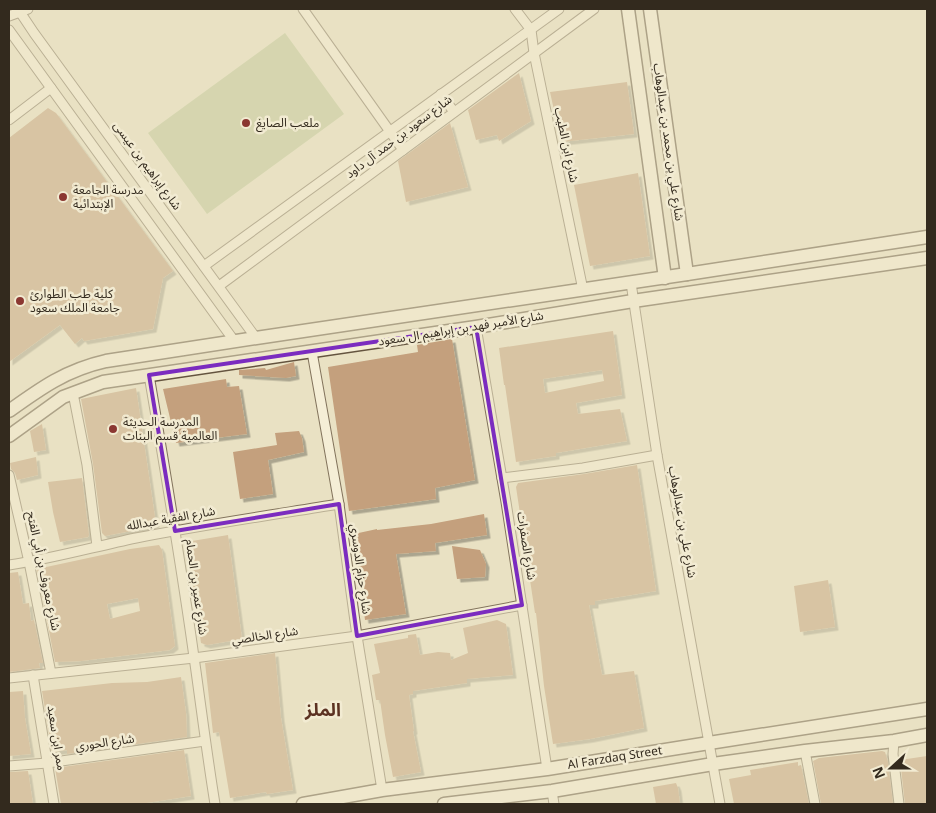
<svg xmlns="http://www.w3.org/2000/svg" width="936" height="813" font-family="Georgia,'Noto Sans Arabic',serif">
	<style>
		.green { fill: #bec698 }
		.building { fill: #c4a07d; fill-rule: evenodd; filter: url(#shadow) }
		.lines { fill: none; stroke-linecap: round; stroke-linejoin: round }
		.street-casing { stroke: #82735c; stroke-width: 11 }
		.secondary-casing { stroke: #64543f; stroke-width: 15 }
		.street { stroke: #f5eed6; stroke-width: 9 }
		.secondary { stroke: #f5eed6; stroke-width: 12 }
		.marked { fill: none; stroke: #7b2cbf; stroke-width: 4; stroke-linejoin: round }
		.poi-dot { fill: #8b3731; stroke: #f2ebd2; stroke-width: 2 }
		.labels { text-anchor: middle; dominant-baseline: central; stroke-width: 5; stroke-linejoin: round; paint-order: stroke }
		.poi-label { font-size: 12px; fill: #332a1e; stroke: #f2ebd2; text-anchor: start }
		.street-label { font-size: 12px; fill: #332a1e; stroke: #f2ebd2 }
		.district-label { font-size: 18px; font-weight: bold; fill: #5c3222; stroke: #f2ebd2 }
	</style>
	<defs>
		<filter id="shadow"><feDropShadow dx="3.5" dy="3.5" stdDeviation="0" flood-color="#0004"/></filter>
	</defs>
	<rect width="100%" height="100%" fill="#e9e1c3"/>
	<path class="green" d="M285 33 344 114 207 214 148 133Z"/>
	<g class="building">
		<path d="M519 73 531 121 499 141 497 135 476 140 468 110Z"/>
		<path d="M627 82 634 134 561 142 550 92Z"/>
		<path d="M48 108 56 113 173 271 163 278 153 329 84 341 82 338 75 344 60 325 9 362V138Z"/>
		<path d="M450 123 468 187 406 202 398 161Z"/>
		<path d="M638 173 650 256 590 266 574 185Z"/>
		<path d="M613 331 622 395 576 403 578 414 620 409 627 441 556 453V456L516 462 505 385H504L499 348ZM602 370 604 381 545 393 543 379Z"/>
		<path d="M452 339 475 480 435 488 436 499 349 511 328 367 418 352 417 345Z"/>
		<path d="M294 362 296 376 286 378 239 375V370L265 368 266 370Z"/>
		<path d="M226 379 227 387 239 386 247 434 176 443 163 389Z"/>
		<path d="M136 388 156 524 151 527 105 536 102 533 93 464 81 399Z"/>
		<path d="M42 424 46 450 34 452 30 431Z"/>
		<path d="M299 431 302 438 304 452 268 460 273 494 240 499 233 452 277 445 275 433Z"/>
		<path d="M36 457 38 475 17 480 15 473 11 469 10 463Z"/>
		<path d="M637 465 656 591 595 601V605H589L602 675 634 671 644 728 590 739 553 744 544 686 536 613H535L516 487 518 483 584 474Z"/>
		<path d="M82 478 89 535 88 537 60 542 53 512 48 482Z"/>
		<path d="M484 514 487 535 435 543 436 551 396 554 406 614 365 620 357 562H358L354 534 377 529V530L431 524Z"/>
		<path d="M228 535 242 639 207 645 201 643 187 546 192 541Z"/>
		<path d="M159 545 162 550 175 646 170 650 81 661 55 662 37 569 130 549ZM138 598 140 611 110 619 107 604Z"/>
		<path d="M452 546 480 550 486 564 485 577 457 579Z"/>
		<path d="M18 572 23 604 29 603 31 621 34 620 43 663H39L40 668 9 672V573Z"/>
		<path d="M828 580 835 627 800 632 794 586Z"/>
		<path d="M497 620 506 624 513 675 467 679V683L413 691V694L409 695 414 731H413L421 772 393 777 385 735 380 700H376L372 675 380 673 374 644 408 638V635L416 634 420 655 438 652 450 653 451 660 468 653 463 628Z"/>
		<path d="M275 653 281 718 293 790 267 794 266 792 230 798 219 732 213 733 205 663Z"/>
		<path d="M181 677 186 713 187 737 67 754V750L52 752 42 691 112 683 147 682Z"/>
		<path d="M23 691 25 718 31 754 9 756V692Z"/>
		<path d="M184 750 191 796 140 804H61L55 768Z"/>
		<path d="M882 751 885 752 888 762 893 804H821L813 761 819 758Z"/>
		<path d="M927 756V804H905L900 760Z"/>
		<path d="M798 762V766L801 765 809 804H734L729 779 751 775 750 770Z"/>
		<path d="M28 771 33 804H9V772Z"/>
		<path d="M676 783 678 788 680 804H656L653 787Z"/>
	</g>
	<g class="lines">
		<g class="street-casing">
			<g id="street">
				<path d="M18 9 34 33 256 338"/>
				<path d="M303 9 403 150"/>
				<path d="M515 9 531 30 534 53 583 290"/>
				<path d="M9 16 28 9"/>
				<path d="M9 30 235 342"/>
				<path d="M441 94 454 112"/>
				<path d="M9 120 51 88"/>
				<path d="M204 266 559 9"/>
				<path d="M631 283 657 455 720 804"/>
				<path d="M219 286 594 9"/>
				<path d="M476 327 506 502 547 769"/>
				<path d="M312 352 339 504 357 636 382 790"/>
				<path d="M149 375C165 469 181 563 194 657 201 706 207 755 215 804"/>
				<path d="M73 393 87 465 97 546"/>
				<path d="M9 475 29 562 51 673"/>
				<path d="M502 478 583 468 657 455"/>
				<path d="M9 565C51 559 93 547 136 538 203 525 271 515 339 504"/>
				<path d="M33 675 54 804"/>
				<path d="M9 678 194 658 357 636 522 605"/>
				<path d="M894 741 893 754 899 804"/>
				<path d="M805 751 815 804"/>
				<path d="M9 766 47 763 205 741"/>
				<path d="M552 791 554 804"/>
			</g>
		</g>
		<g class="secondary-casing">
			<g id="secondary">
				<path d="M628 9 665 278"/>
				<path d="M650 9 687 274"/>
				<path d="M9 411C41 388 66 370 106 361L256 338 687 274 927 237"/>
				<path d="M9 436 63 397 103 382 476 327 633 301 927 258"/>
				<path d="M303 804 382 790 547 769 709 743 927 709"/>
				<path d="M444 804 552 791 713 764 805 751 894 741 927 735"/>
			</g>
		</g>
		<use href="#street" class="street"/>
		<use href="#secondary" class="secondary"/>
	</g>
	<path d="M0 0H936V813H0ZM476 327 522 605 357 636 339 504 175 531 149 375Z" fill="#e9e1c3" fill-opacity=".55" fill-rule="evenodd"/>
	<path class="marked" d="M476 327 522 605 357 636 339 504 175 531 149 375Z"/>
	<g class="poi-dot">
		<circle cx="246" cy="123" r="5"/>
		<circle cx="63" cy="197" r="5"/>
		<circle cx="20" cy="301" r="5"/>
		<circle cx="113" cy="429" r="5"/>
	</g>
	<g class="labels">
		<g class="poi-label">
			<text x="256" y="123">ملعب الصايغ</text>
			<text x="73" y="190">مدرسة الجامعة<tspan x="73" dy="14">الإبتدائية</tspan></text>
			<text x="30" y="294">كلية طب الطوارئ<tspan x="30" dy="14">جامعة الملك سعود</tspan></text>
			<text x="123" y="422">المدرسة الحديثة<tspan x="123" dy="14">العالمية قسم البنات</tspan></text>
		</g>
		<g class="street-label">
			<text transform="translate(399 137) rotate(-37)">شارع سعود بن حمد آل داود</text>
			<text transform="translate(668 142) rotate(82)">شارع علي بن محمد بن عبدالوهاب</text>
			<text transform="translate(566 145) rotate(78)">شارع ابن الطيب</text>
			<text transform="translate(147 166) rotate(54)">شارع إبراهيم بن عيسى</text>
			<text transform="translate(461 329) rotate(-9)">شارع الأمير فهد بن إبراهيم ال سعود</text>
			<text transform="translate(171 519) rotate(-10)">شارع الفقية عبدالله</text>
			<text transform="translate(682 522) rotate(80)">شارع علي بن عبدالوهاب</text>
			<text transform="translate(526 546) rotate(81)">شارع الصفرات</text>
			<text transform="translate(360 569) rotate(82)">شارع حزام الدوسري</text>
			<text transform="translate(43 571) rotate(78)">شارع معروف بن أبي الفتح</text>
			<text transform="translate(196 587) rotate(82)">شارع عمير بن الحمام</text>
			<text transform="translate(265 636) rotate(-8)">شارع الخالصي</text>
			<text transform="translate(56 738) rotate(81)">ممر ابن سعيد</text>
			<text transform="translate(105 743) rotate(-8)">شارع الحوري</text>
			<text transform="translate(615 758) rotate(-9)">Al Farzdaq Street</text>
		</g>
		<g class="district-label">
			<text x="323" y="710">الملز</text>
		</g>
	</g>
	<rect width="936" height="813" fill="none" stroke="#332a1e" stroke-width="20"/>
	<g transform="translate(891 768) rotate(249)" stroke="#f2ebd2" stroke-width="4" paint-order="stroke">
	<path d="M0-4L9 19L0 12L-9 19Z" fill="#332a1e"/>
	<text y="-8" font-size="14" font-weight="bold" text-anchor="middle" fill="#332a1e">N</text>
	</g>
</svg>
